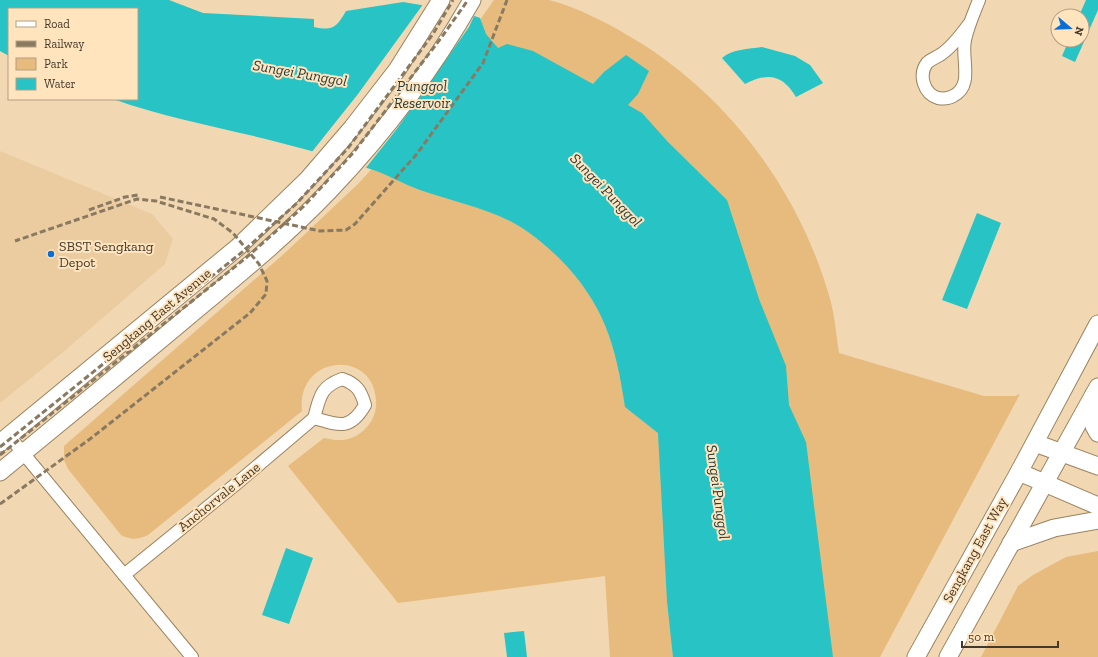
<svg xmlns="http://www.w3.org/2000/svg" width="1098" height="657" font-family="'Zilla Slab',serif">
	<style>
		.built { fill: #ebcca0 }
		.green { fill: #e6bb7d }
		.water { fill: #28c3c5 }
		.pier { fill: #f1d7b2 }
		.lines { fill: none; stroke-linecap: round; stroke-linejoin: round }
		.street-casing { stroke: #9b825f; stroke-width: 14 }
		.secondary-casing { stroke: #9b825f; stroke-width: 19 }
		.street { stroke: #fff; stroke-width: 12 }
		.secondary { stroke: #fff; stroke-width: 17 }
		.rail { stroke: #8a7961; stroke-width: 3; stroke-dasharray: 6 3; stroke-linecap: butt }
		.poi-dot { fill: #0b6dd6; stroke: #ffe4be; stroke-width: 1.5 }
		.labels { text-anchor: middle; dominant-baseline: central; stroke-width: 4; stroke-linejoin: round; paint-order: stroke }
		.poi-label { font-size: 14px; fill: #43392a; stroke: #ffe4be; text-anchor: start }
		.street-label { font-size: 14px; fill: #43392a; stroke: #ffe4be }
		.water-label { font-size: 15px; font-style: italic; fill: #253d3d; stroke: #ffe4be }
	</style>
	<rect width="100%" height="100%" fill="#f1d7b2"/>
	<path class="built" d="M0 151 152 214 173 239 165 264 62 353 0 403Z"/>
	<g class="green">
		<path d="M494 0C510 0 534 0 549 0 581 8 619 29 647 47 736 106 801 196 830 299 835 316 836 335 839 353L984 396H1015L1020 394 880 657H610L605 576 398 603 288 466 324 438C340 442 354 441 366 428 373 421 377 411 376 400 373 348 296 355 302 411L148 535C137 540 131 540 121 535L68 469 64 460V446L286 252 359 183 387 152Z"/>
		<path d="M1098 551V657H981L1018 586 1033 575 1066 557Z"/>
	</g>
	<g class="water">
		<path d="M0 0H169L203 13 314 19V27C333 31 336 28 346 11L403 2 463 12 480 18 486 34 498 48 507 44 533 51 593 84 604 72 626 55 649 71 638 94 628 105 642 113 668 142 727 200 759 299 786 366 789 405 806 442 833 657H673L667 601 658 433 625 407C616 345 604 303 558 257 544 244 529 231 512 222 483 207 451 201 420 190 403 184 387 174 370 169 348 161 326 155 304 149 241 131 175 121 113 99H137V9H9V56L0 51Z"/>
		<path d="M1086 0H1098V10L1075 62 1062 56 1069 40H1082V16H1079Z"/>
		<path d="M762 47 795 56 810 65 823 83 796 97C783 75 768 72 745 84L722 58C732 49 749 49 762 47Z"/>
		<path d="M977 213 1001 223 967 309 942 300Z"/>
		<path d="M286 548 313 558 289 624 262 615Z"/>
		<path d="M524 631 527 657H507L504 633Z"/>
	</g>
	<path class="pier" d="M424 3 463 10 475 14 469 27 396 130 365 169 311 153 358 94Z"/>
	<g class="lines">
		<g class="street-casing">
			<g id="street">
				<path d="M969 24C961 35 951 48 940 55 935 58 931 59 927 63 918 75 924 94 938 98 944 99 948 99 953 96 974 86 961 59 965 40 968 26 974 13 979 0"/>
				<path d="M342 379C357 384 361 391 365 405 350 431 339 425 314 418 320 397 320 387 342 379Z"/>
				<path d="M9 436 192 657"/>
				<path d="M124 575 236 484 314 418"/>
			</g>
		</g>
		<g class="secondary-casing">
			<g id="secondary">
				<path d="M1093 396 1094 426 1098 433"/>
				<path d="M0 443 238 247 308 179 352 128 397 70 441 0"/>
				<path d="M1035 443 1098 466"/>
				<path d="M0 472C63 420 127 368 190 315 237 276 286 236 329 191 383 134 433 69 472 0"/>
				<path d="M1019 472 1098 506"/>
				<path d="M1011 543 1054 528 1098 520"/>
				<path d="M916 657 1019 472 1098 324"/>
				<path d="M948 657 1098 387"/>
			</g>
		</g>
		<use href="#street" class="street"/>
		<use href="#secondary" class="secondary"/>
		<g class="rail">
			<path d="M160 197 320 231 346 230 355 224 416 155 483 63 507 0"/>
			<path d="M89 210 125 197 138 195"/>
			<path d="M0 447 241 253 297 203 348 148 433 34 453 0"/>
			<path d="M0 455 247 257 303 207 353 153 441 38 468 0"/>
			<path d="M0 504 90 439 250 313 266 294 267 281 259 264 233 233 214 219 156 201 137 199 15 241"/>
		</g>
	</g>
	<circle class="poi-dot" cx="51" cy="254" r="4"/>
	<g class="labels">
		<g class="poi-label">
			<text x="59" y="246">SBST Sengkang<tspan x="59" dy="16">Depot</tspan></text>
		</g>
		<g class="street-label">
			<text transform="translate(157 315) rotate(-40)">Sengkang East Avenue</text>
			<text transform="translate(219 497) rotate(-39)">Anchorvale Lane</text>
			<text transform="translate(975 550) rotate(-61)">Sengkang East Way</text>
		</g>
		<g class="water-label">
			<text transform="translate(300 73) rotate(10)">Sungei Punggol</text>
			<text x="422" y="86">Punggol<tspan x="422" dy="17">Reservoir</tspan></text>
			<text transform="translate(606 190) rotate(46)">Sungei Punggol</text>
			<text transform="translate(718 492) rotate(82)">Sungei Punggol</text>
		</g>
	</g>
	<rect x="8" y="8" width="130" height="92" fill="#ffe4be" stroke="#b4a083"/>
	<rect x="16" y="21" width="20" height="6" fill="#ffffff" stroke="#b4a083"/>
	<text x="44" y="28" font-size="12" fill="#43392a">Road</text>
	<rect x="16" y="41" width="20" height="6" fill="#8a7961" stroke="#b4a083"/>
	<text x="44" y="48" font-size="12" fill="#43392a">Railway</text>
	<rect x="16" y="58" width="20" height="12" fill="#e6bb7d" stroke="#b4a083"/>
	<text x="44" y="68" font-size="12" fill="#43392a">Park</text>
	<rect x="16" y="78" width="20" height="12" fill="#28c3c5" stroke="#b4a083"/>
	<text x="44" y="88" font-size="12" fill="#43392a">Water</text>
	<g transform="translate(1070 28) rotate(109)"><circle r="19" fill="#ffe4be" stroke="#b4a083"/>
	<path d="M0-3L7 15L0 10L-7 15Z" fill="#0b6dd6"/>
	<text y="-6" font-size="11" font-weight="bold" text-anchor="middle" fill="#43392a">N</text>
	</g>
	<path d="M962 641v6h96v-6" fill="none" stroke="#43392a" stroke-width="2"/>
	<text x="968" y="641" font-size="12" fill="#43392a" stroke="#ffe4be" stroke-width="3" paint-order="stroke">50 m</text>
</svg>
